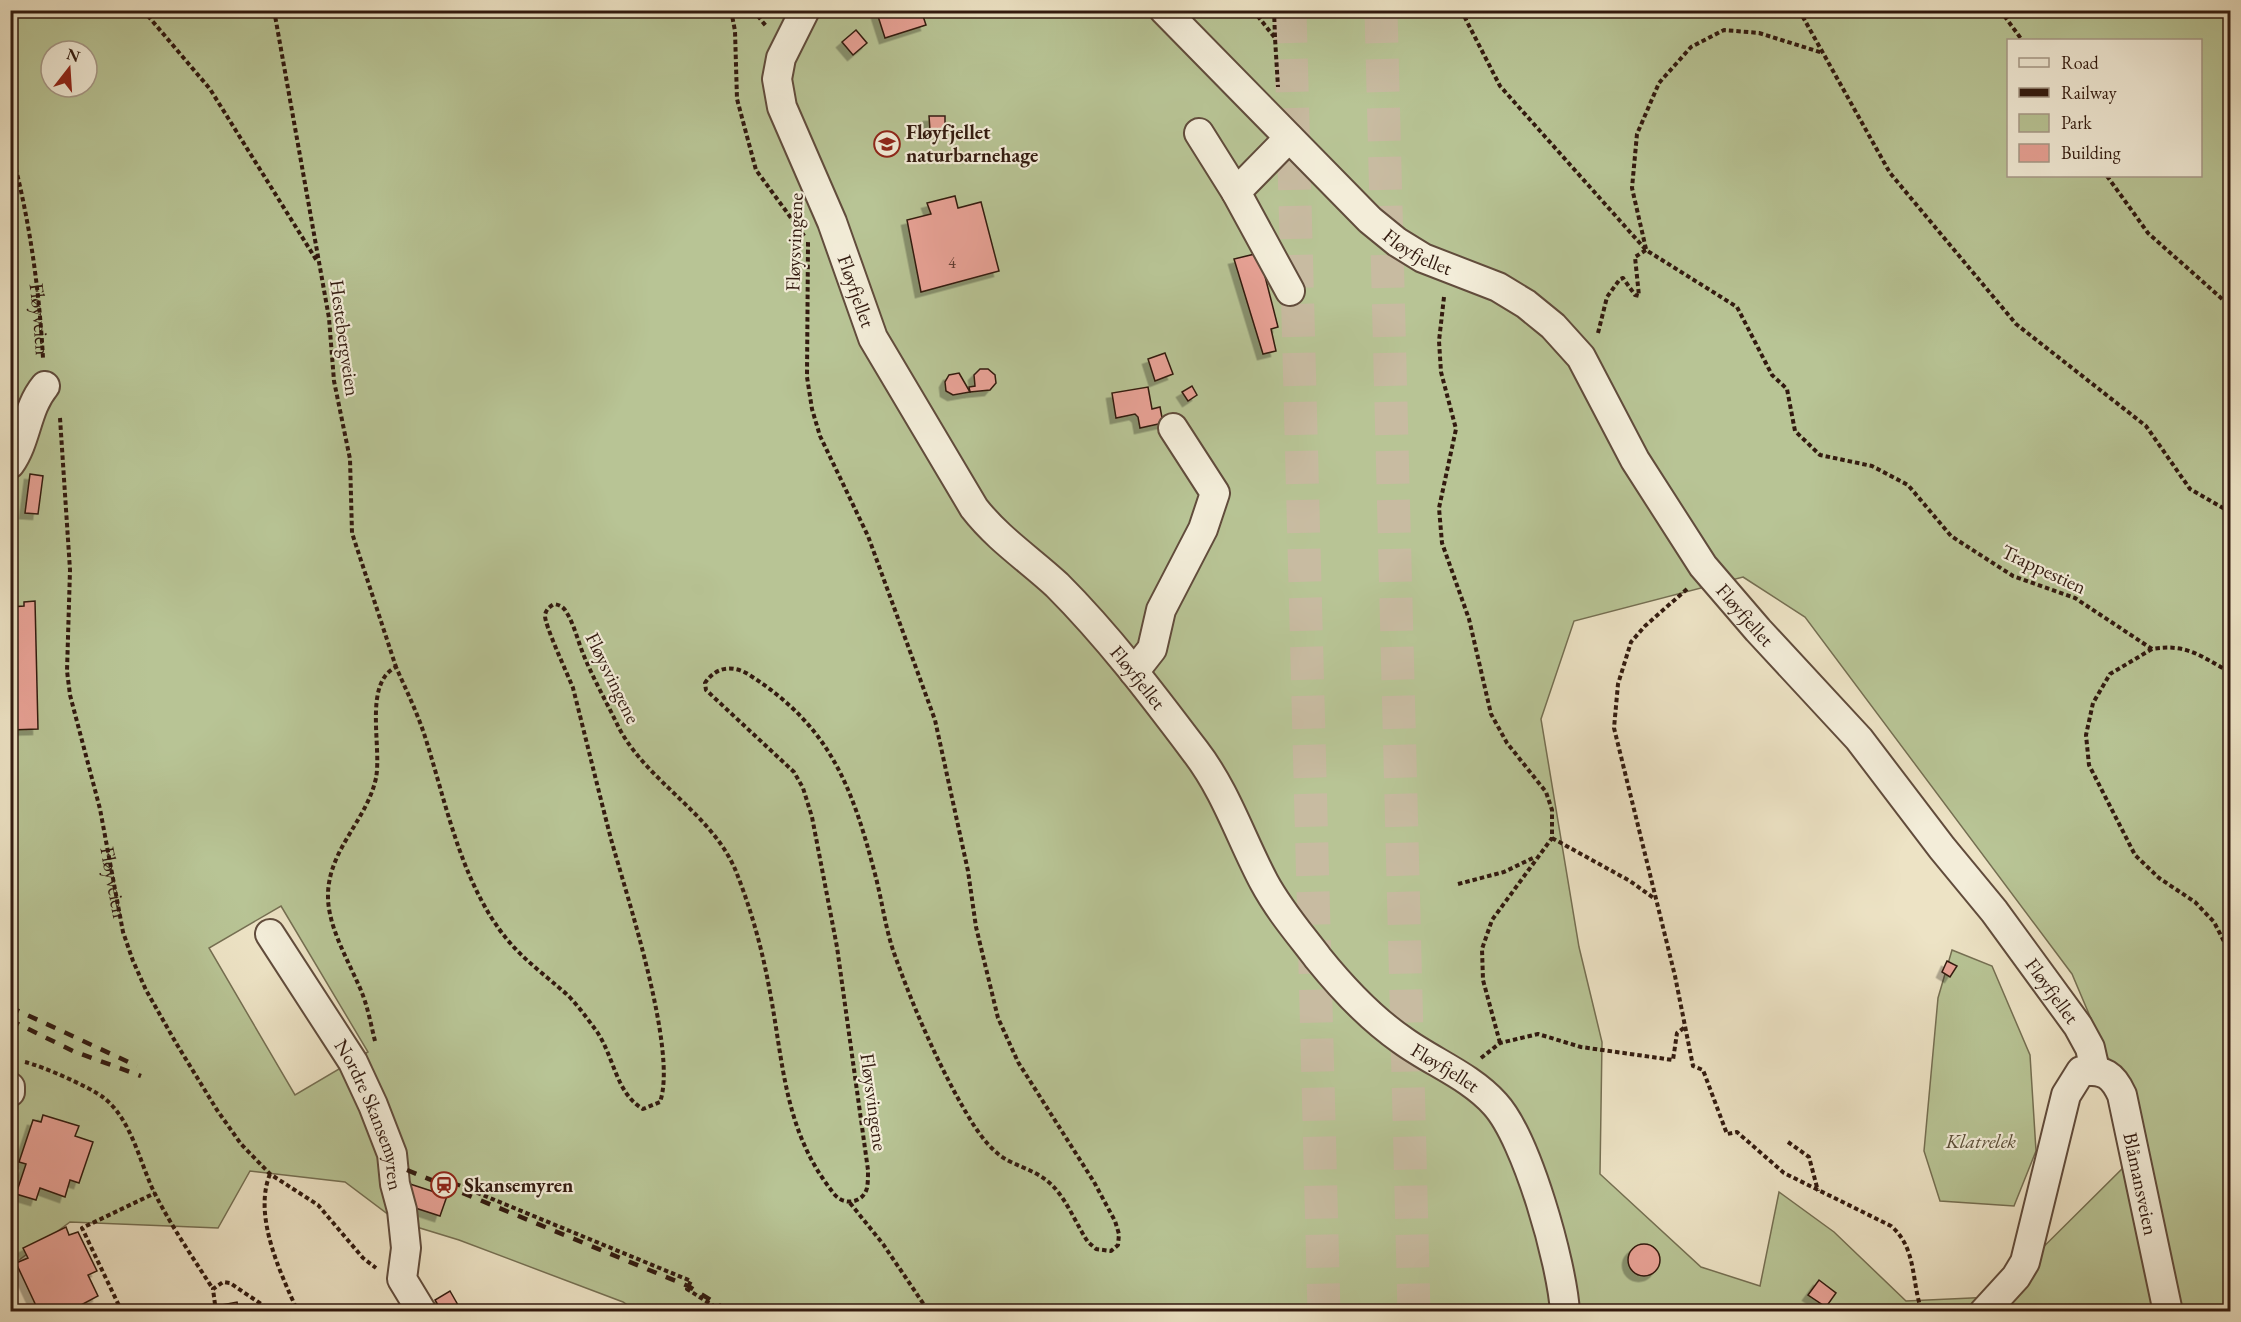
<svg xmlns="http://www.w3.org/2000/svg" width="2241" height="1322" font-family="'EB Garamond',serif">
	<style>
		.green { fill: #b8c495; stroke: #756f52; stroke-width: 1.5; fill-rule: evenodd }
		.building { fill: #e8a296; stroke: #321a0f; stroke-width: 1.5; filter: url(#shadow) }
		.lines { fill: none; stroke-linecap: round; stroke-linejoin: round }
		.highway-tunnel { stroke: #c8bba1; stroke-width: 33; stroke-dasharray: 33 16; stroke-linecap: butt }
		.minor-casing { stroke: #614c3c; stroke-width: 32 }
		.path { stroke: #321a0f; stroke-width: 4; stroke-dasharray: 4.5 3; stroke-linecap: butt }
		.minor { stroke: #f3edd9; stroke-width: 28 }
		.rail { stroke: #321a0f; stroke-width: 4.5; stroke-dasharray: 10 10; stroke-linecap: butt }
		.labels { text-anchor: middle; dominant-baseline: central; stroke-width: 4.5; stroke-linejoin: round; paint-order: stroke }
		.number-label { font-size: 16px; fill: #603c31 }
		.poi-label { font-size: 20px; font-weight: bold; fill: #321a0f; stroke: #f3edd9; text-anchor: start }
		.street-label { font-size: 20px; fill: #321a0f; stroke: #f3edd9 }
		.park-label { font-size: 20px; font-style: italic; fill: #5a4d37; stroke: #f3edd9 }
	</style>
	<defs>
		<filter id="shadow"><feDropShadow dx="-5.5" dy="5.5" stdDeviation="0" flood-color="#0004"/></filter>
	</defs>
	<rect width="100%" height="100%" fill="#ede3c5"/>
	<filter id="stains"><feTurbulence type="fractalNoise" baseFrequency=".00333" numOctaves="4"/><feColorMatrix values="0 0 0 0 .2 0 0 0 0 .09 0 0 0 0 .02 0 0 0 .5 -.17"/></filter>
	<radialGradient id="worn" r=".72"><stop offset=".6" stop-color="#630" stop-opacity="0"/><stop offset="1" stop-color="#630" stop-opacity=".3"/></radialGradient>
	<g class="green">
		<path d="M11 11H2230V1311H636L623 1302 459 1240 397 1221 345 1182 250 1171 218 1228 70 1222 11 1266ZM2008 40H2200V176H2008ZM51 51H87V87H51ZM1743 577 1805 617 2072 974 2145 1146 1993 1297 1906 1301 1834 1232 1779 1192 1760 1286 1701 1267 1600 1174 1602 1042 1579 947 1541 719 1574 621ZM281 906 368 1052 295 1095 209 948Z"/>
		<path d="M1952 950 1992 966 2030 1055 2036 1151 2014 1206 1940 1201 1924 1151 1938 998Z"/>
	</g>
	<g class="building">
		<path d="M876 10H921L926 25 885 38Z"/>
		<path d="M856 30 867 43 853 55 842 42Z"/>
		<path d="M929 116H945V129L930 130Z"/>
		<path d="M955 196 958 208 981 202 999 271 921 292 907 220 931 214 927 203Z"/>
		<path d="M1259 253 1278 327 1271 329 1276 351 1263 354 1234 259Z"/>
		<path d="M1165 353 1173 374 1155 381 1148 359Z"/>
		<path d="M980 369H988L995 375 996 383 990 390 970 392 969 387 975 386 974 375Z"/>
		<path d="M959 373 970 392 953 395 946 391 945 382 949 375Z"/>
		<path d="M1192 386 1197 395 1188 401 1182 392Z"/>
		<path d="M1148 387 1152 409 1160 407 1163 423 1140 428 1138 417 1135 414 1116 418 1112 393Z"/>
		<path d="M30 474 43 476 38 514 25 513Z"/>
		<path d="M35 601 38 729 10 730V607L24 606V602Z"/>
		<path d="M1947 961 1957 966 1950 977 1942 972Z"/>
		<path d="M43 1115 79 1126 75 1136 93 1142 79 1183 70 1180 65 1197 40 1188 36 1200 16 1194 26 1164 19 1162 33 1120 41 1122Z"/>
		<path d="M410 1184 447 1196 440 1216 403 1204Z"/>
		<path d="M66 1227 69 1235 78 1232 97 1271 88 1275 98 1296 68 1312H39L16 1263 28 1258 23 1248Z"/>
		<circle cx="1644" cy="1260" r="16"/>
		<path d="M1819 1280 1836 1293 1826 1307 1808 1295Z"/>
		<path d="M450 1291 462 1312H442L435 1300Z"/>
		<path d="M237 1302 239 1312H222L221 1305Z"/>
	</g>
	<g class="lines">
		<g class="highway-tunnel">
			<path d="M1290 10 1324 1312"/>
			<path d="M1381 10 1414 1312"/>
		</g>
		<g class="minor-casing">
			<g id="minor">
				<path id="s3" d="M805 10 781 58 777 79 782 107 832 222 873 338 974 508C998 539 1029 559 1057 585 1108 636 1152 694 1195 751 1226 791 1241 839 1264 882 1279 910 1299 933 1318 958 1343 989 1369 1017 1402 1040 1432 1062 1470 1076 1495 1104 1527 1139 1562 1263 1565 1312"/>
				<path id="s4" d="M1164 10 1370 220 1397 242 1423 258 1498 287 1526 304 1553 326 1581 357 1635 460 1703 566 1758 630 1859 739 1942 848 1994 911 2078 1026 2090 1048 2095 1070"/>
				<path d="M1199 133 1236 192"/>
				<path d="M1289 138 1236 192 1290 291"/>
				<path d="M10 464C27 440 26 409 45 386"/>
				<path d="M1134 672 1152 649 1161 610 1203 529 1215 493 1173 428"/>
				<path id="s5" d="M270 934 353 1062 373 1105 392 1154 395 1184 402 1210 406 1248 402 1279 422 1312"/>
				<path d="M10 1087V1092"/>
				<path id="s6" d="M1984 1312 2016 1277 2025 1262 2066 1095 2081 1071C2104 1069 2113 1075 2122 1095L2168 1312"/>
			</g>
		</g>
		<g class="path">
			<path d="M143 10 210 89 317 261"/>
			<path d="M274 10 329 318 334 381 350 459 352 533 396 667"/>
			<path d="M731 10 735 31 737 99 756 170 805 237"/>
			<path d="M753 10 766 26"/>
			<path d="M1253 10 1275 38 1278 87"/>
			<path d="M1274 10 1275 37"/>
			<path d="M1461 10 1500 86 1646 250 1737 307 1772 375 1787 389 1795 431 1820 455 1872 466 1908 485 1951 536 2013 576 2075 598 2152 649C2188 643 2201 657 2230 672"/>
			<path d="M1799 10 1890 173 2016 324 2146 426 2190 489 2230 512"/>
			<path d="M2000 10 2022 40"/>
			<path id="s1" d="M10 146C29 216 39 286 43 358"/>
			<path d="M2107 176 2148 233 2230 306"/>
			<path d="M1646 249 1632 188 1637 134 1659 83 1691 47 1724 30 1759 33 1823 53"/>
			<path d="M1444 297 1439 341 1441 372 1456 429 1439 508 1442 543 1469 619 1491 714 1507 743 1546 792 1552 810V838L1492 920 1482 949 1483 980 1500 1043"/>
			<path d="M1598 333 1607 297 1620 279 1623 278 1635 295 1639 296 1635 257 1646 250"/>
			<path id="s2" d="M60 418 70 570 67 671 70 695 100 809 123 932 133 961 146 990 176 1043 217 1110 241 1144 270 1174 318 1205 363 1258 376 1268"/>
			<path d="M1687 589 1645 626 1631 642 1618 684 1614 728 1675 976 1693 1066 1703 1070 1727 1134 1737 1132 1784 1173 1891 1226C1917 1248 1911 1281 1922 1312"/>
			<path d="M2152 649 2110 674 2093 703 2086 735 2089 765 2135 855 2159 878 2195 902 2214 922 2230 953"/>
			<path d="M1552 838 1630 881 1655 899"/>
			<path d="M1458 884 1504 872 1535 857"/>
			<path d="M375 1041C371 1025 368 1008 362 993 350 963 327 927 328 894 329 849 367 820 376 778 382 746 363 683 396 667 407 692 419 716 427 743 445 801 458 864 491 917 513 952 533 965 563 991 575 1001 586 1017 595 1029 614 1054 615 1093 643 1109L660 1102C678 1051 627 897 611 839 598 789 586 739 573 688 568 675 544 624 545 615 546 610 549 607 554 604 559 605 562 606 565 610 574 623 578 642 584 656 594 680 607 703 618 726 646 781 710 812 735 869 750 906 762 948 769 987 784 1063 783 1131 835 1195 845 1206 863 1203 867 1188 868 1183 868 1176 868 1170L837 947 812 817 803 788 794 772 706 690 705 683C717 665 735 665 751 676 830 727 852 786 875 874 882 900 885 927 894 953 912 1004 934 1055 960 1102 972 1123 987 1150 1009 1161 1025 1169 1038 1172 1052 1185 1067 1200 1076 1224 1088 1242L1096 1249 1111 1251 1118 1245 1119 1234 1115 1221 1094 1182 1018 1062 998 1018 976 927 968 871 935 720 868 536 820 436 812 409 807 377 808 242"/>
			<path d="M1481 1058 1500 1043 1538 1034 1581 1047 1673 1060 1677 1033 1685 1027"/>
			<path d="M25 1062C42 1066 90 1087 104 1098 132 1120 140 1164 155 1194 172 1227 193 1258 213 1289"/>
			<path d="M1788 1142 1809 1157 1818 1191"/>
			<path d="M270 1174C253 1216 280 1272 298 1312"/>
			<path d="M456 1184 691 1281 687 1289 723 1312"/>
			<path d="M850 1203 883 1244 929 1312"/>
			<path d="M122 1312 82 1228 155 1193"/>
			<path d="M216 1312 213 1289 223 1282 230 1283 273 1312"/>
		</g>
		<use href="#minor" class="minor"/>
		<g class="rail">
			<path d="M10 1007 137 1066"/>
			<path d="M10 1020 73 1051 141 1076"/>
			<path d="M407 1170 688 1286 730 1312"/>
		</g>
	</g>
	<defs>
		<g id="school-ring" transform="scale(1.35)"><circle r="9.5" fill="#f3edd9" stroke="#8f2418" stroke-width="1.5"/><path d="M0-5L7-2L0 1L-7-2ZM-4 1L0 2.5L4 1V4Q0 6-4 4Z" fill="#8f2418"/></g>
		<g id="station-ring" transform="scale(1.35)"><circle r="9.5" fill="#f3edd9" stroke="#8f2418" stroke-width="1.5"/><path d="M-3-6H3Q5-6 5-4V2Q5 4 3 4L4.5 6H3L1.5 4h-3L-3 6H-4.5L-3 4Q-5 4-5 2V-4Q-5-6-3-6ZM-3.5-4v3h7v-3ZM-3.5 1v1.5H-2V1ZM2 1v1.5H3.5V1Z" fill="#8f2418"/></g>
	</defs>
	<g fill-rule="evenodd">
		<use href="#school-ring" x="887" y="144"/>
		<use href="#station-ring" x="444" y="1185"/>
	</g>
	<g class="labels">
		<g class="number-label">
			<text x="952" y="262">4</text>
		</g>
		<g class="poi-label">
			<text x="906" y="132">Fløyfjellet<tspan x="906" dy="23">naturbarnehage</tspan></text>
			<text x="464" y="1185">Skansemyren</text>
		</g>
		<g class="street-label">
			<text transform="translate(794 242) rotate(-88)">Fløysvingene</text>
			<text stroke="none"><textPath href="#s4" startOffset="352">Fløyfjellet</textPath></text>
			<text stroke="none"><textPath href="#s3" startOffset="302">Fløyfjellet</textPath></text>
			<text stroke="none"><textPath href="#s1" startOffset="176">Fløyveien</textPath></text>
			<text transform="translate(345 338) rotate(82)">Hestebergveien</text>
			<text transform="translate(2044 569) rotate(25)">Trappestien</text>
			<text stroke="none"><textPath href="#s4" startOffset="856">Fløyfjellet</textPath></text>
			<text transform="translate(613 678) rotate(64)">Fløysvingene</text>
			<text stroke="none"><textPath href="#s3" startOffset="786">Fløyfjellet</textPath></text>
			<text stroke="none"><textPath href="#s2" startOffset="470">Fløyveien</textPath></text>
			<text stroke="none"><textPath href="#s4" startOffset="1342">Fløyfjellet</textPath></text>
			<text stroke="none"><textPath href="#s3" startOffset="1290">Fløyfjellet</textPath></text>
			<text transform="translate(874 1102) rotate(82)">Fløysvingene</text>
			<text stroke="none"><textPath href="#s5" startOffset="208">Nordre Skansemyren</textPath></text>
			<text stroke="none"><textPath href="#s6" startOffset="408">Blåmansveien</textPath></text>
		</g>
		<g class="park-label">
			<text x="1981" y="1141">Klatrelek</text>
		</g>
	</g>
	<rect width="2241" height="1322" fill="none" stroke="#ede3c5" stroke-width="36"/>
	<rect x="12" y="12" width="2217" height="1298" fill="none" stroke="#321a0f" stroke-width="3"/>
	<rect x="18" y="18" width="2205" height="1286" fill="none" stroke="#321a0f" stroke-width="1.5"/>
	<rect x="2007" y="39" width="195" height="138" fill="#f3edd9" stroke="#a69988" stroke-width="1.5"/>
	<rect x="2019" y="58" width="30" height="9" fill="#f3edd9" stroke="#a69988" stroke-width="1.5"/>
	<text x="2061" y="69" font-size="18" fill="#321a0f">Road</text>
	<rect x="2019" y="88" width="30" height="9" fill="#321a0f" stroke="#a69988" stroke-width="1.5"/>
	<text x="2061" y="99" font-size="18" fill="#321a0f">Railway</text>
	<rect x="2019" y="114" width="30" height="18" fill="#b8c495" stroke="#a69988" stroke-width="1.5"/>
	<text x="2061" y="129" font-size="18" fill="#321a0f">Park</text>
	<rect x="2019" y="144" width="30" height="18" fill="#e8a296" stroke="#a69988" stroke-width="1.5"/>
	<text x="2061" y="159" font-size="18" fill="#321a0f">Building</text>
	<g transform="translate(69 69) rotate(17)"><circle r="28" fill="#f3edd9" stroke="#a69988" stroke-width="1.5"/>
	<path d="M0-4.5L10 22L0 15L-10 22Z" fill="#8f2418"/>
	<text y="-9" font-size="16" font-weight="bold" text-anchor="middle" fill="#321a0f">N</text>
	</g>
	<rect width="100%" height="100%" filter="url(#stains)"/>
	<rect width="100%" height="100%" fill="url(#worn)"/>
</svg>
